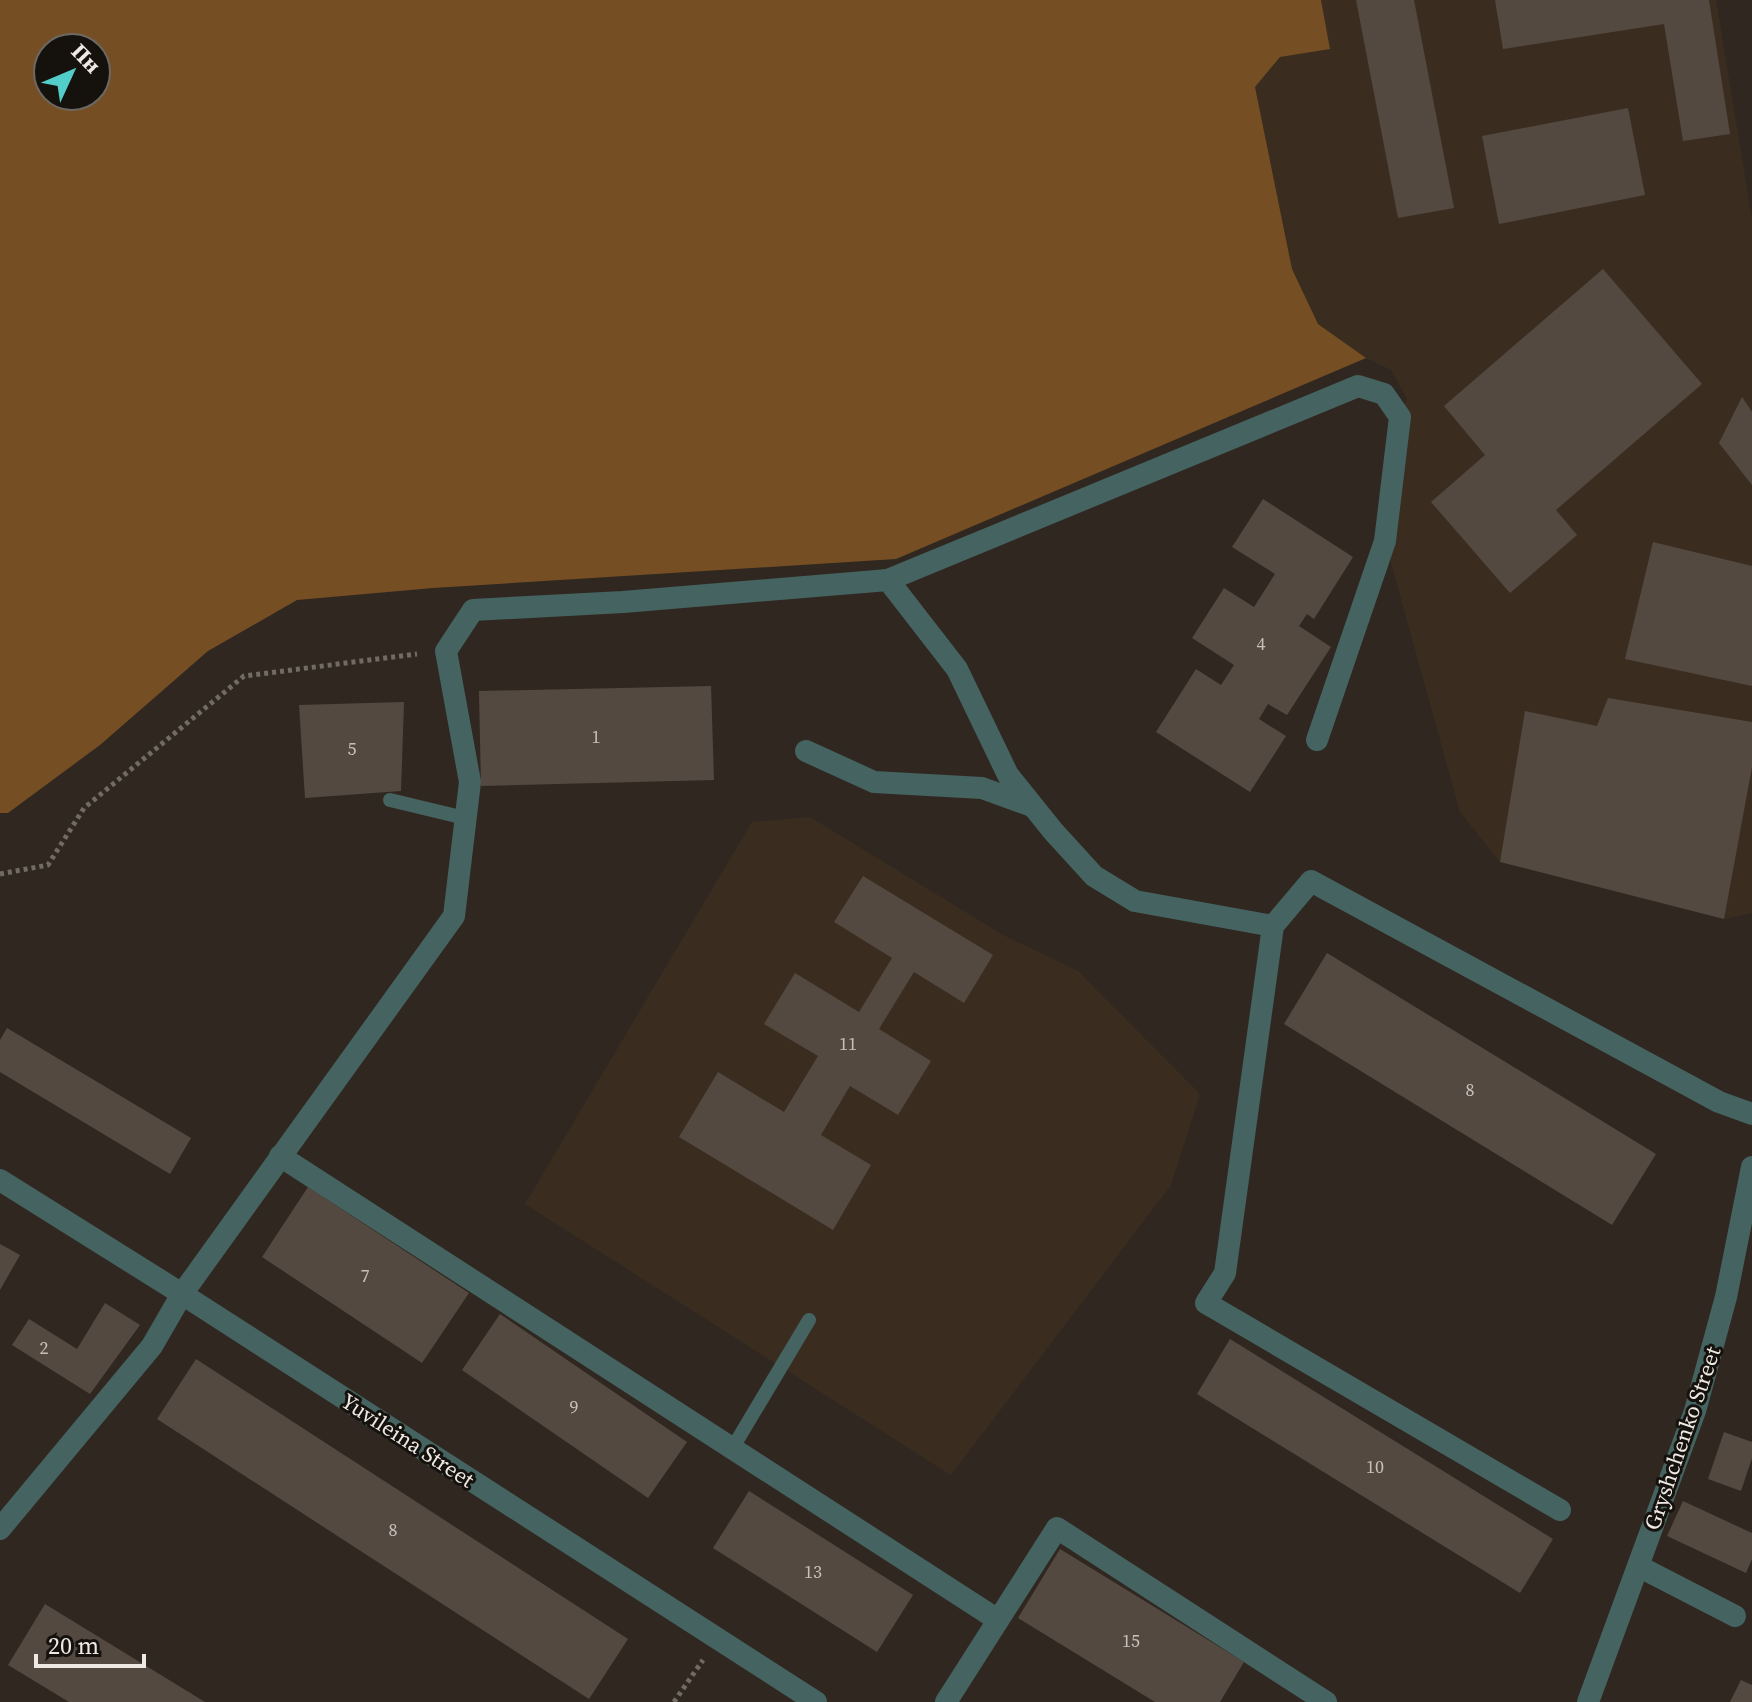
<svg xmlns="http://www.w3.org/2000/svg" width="1752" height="1702" font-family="'Source Serif 4',serif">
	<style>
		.built { fill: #3a2d20 }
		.forest { fill: #754f23; fill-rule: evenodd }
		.building { fill: #534940 }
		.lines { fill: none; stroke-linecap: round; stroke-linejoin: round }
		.path { stroke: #726b64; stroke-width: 5; stroke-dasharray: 4 4; stroke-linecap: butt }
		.service { stroke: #456361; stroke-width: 14 }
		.minor { stroke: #456361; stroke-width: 22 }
		.labels { text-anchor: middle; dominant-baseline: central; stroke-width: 6; stroke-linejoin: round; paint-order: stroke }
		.number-label { font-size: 18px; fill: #c8c1bb }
		.street-label { font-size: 22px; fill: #efe9e4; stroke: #15120e }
	</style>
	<rect width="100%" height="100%" fill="#302820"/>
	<g class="built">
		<path d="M1321 0H1716L1752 219V913L1724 919 1500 862 1460 812 1385 541 1400 417 1407 399 1391 370 1366 358 1318 324 1292 269 1255 87 1280 57 1330 49Z"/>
		<path d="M810 817 1003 935 1078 971 1200 1094 1171 1185 951 1475 525 1204 752 822Z"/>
	</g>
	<path class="forest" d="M0 0H1321L1330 49 1280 57 1255 87 1292 269 1318 324 1366 358 896 559 433 588 297 600 208 651 100 745 8 813H0ZM48 48H96V96H48Z"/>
	<g class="building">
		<path d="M1356 0H1414L1454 208 1398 218Z"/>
		<path d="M1495 0H1709L1730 134 1683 141 1664 24 1503 49Z"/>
		<path d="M1628 108 1645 195 1499 224 1482 136Z"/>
		<path d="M1603 269 1702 384 1556 510 1577 535 1510 593 1431 502 1485 455 1444 406Z"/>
		<path d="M1742 397 1752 412V485L1719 443Z"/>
		<path d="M1263 499 1353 557 1314 619 1307 614 1299 626 1331 647 1287 715 1268 704 1259 719 1286 736 1250 792 1156 732 1196 669 1221 685 1234 665 1192 638 1224 588 1254 607 1275 574 1232 547Z"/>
		<path d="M1653 542 1752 566V686L1625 659Z"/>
		<path d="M711 686 714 780 481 786 479 691Z"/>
		<path d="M1608 698 1752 722V767L1724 919 1500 862 1525 711 1597 726Z"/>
		<path d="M404 702 401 791 305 798 299 705Z"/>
		<path d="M863 876 993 955 964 1003 914 972 879 1029 931 1061 898 1115 850 1086 821 1135 871 1165 833 1230 679 1137 718 1072 784 1112 818 1056 764 1024 795 973 859 1012 892 958 834 922Z"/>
		<path d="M1327 953 1656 1154 1612 1225 1284 1024Z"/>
		<path d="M7 1028 191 1138 170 1174 0 1072V1040Z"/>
		<path d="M308 1187 469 1293 422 1363 262 1257Z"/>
		<path d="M0 1244 20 1255 0 1290Z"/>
		<path d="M105 1303 140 1325 90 1394 12 1345 29 1319 77 1349Z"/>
		<path d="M500 1314 687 1442 648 1498 462 1370Z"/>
		<path d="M1230 1339 1553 1539 1520 1593 1197 1394Z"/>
		<path d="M196 1359 628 1639 589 1699 157 1419Z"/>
		<path d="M1724 1432 1752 1442V1458L1741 1491 1708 1479Z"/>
		<path d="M749 1491 913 1595 877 1652 713 1548Z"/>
		<path d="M1683 1501 1752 1533V1559L1746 1573 1667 1536Z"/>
		<path d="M1060 1549 1244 1662 1220 1702H1155L1018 1618Z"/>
		<path d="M45 1604 205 1702H69L8 1665Z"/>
		<path d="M1741 1680 1752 1685V1702H1730Z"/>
	</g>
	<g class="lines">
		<g class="path">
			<path d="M0 874 48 865 84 808 244 676 417 654"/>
			<path d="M674 1702 703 1660"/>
		</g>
		<g class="service">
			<path d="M390 800 465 818"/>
			<path d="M732 1449 809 1320"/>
		</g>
		<g class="minor">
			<path d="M888 580 957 669 1008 775 1053 831 1094 876 1135 901 1273 926"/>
			<path d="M806 751 874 782 982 788 1032 806"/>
			<path d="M280 1156 998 1620"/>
			<path d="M0 1180 182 1294 816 1702"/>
			<path d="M1560 1510 1206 1303 1225 1273 1273 926 1311 881 1719 1102 1752 1114"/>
			<path d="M0 1529 152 1346 182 1294 454 916 470 782 446 651 473 610 623 602 888 580 1358 386 1384 394 1400 417 1385 541 1317 740"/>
			<path d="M1638 1566 1735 1616"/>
			<path d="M946 1702 1057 1528 1326 1702"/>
			<path d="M1588 1702 1695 1411 1726 1297 1752 1167"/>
		</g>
	</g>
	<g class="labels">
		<g class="number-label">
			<text x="1261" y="643">4</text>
			<text x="596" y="736">1</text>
			<text x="352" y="748">5</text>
			<text x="848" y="1043">11</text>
			<text x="1470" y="1089">8</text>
			<text x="365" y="1275">7</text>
			<text x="44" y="1347">2</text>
			<text x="574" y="1406">9</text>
			<text x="1375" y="1466">10</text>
			<text x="393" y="1529">8</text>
			<text x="813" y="1571">13</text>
			<text x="1131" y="1640">15</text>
		</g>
		<g class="street-label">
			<text transform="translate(1682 1438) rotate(-71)">Gryshchenko Street</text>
			<text transform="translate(408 1440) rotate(33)">Yuvileina Street</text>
		</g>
	</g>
	<g transform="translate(72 72) rotate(46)"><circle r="38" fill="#15120e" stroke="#6c6864" stroke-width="2"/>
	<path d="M0-6L14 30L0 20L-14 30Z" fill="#53cdc9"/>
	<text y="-12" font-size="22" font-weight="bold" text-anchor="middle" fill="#efe9e4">Пн</text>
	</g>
	<path d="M36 1654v12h108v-12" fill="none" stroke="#efe9e4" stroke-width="4"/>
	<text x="48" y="1654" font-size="24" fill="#efe9e4" stroke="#15120e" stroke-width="6" paint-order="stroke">20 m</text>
</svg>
